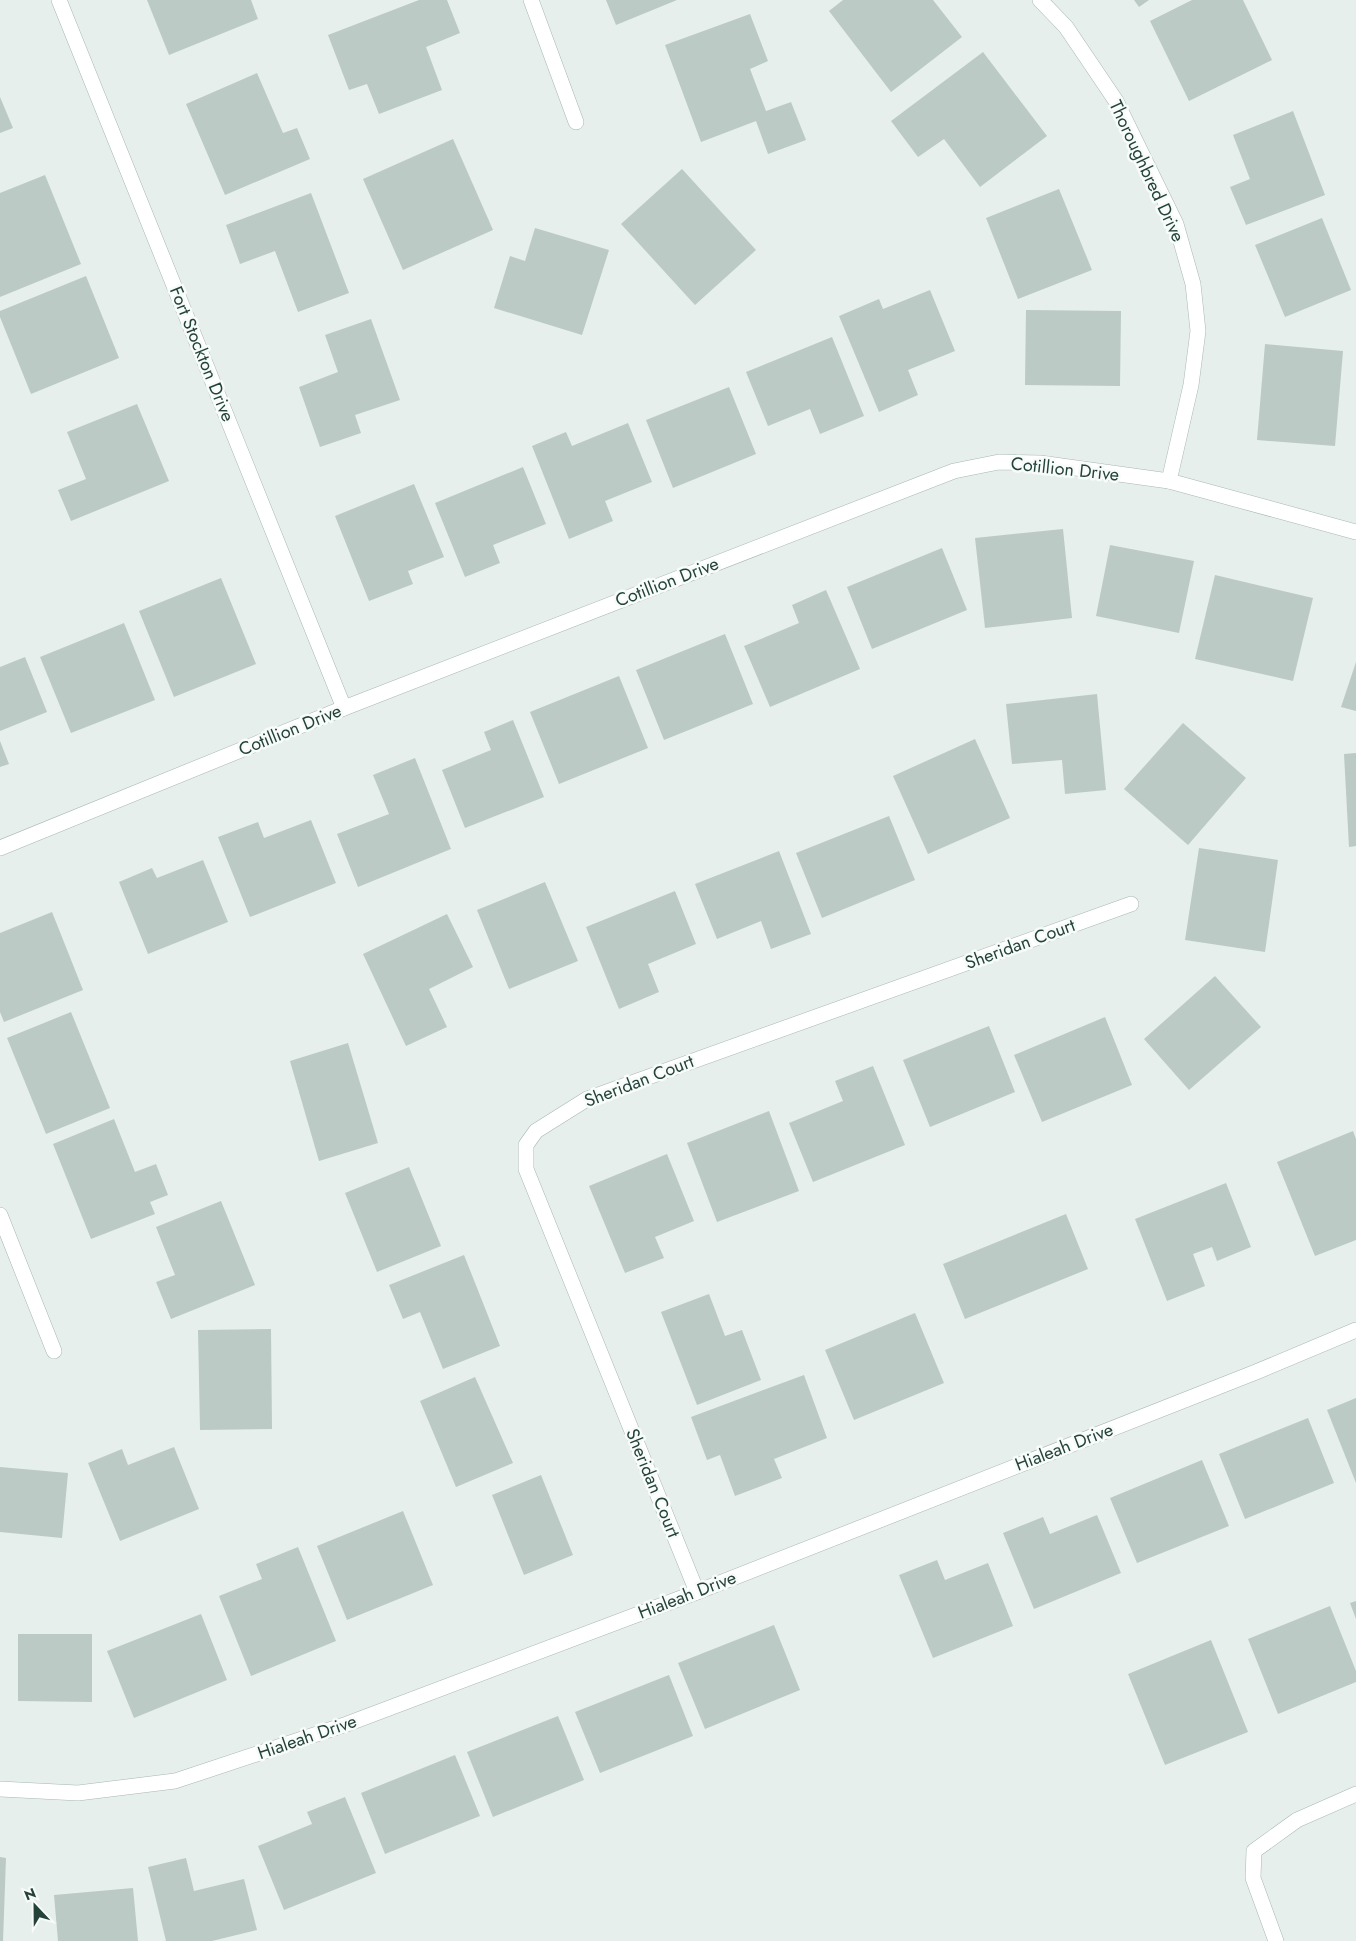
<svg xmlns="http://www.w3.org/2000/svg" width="1356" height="1941" font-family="Jost,sans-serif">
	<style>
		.building { fill: #bbcac4 }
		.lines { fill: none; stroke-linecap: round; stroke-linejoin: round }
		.street-casing { stroke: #a8b8b2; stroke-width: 16 }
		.street { stroke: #fff; stroke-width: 15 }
		.labels { text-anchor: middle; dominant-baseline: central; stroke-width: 5; stroke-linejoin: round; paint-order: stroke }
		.street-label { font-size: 18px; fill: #24423a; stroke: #f7fbf9 }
	</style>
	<rect width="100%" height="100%" fill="#e6efeb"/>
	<g class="building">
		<path d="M147 0H251L258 19 169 55Z"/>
		<path d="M419 0H447L460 33 426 47 442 90 379 114 367 84 349 90 328 35Z"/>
		<path d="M606 0H677L616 25Z"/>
		<path d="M843 0H933L962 37 891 92 829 11Z"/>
		<path d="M1134 0H1149L1139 7Z"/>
		<path d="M1192 0H1243L1272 60 1189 101 1150 21Z"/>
		<path d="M750 14 768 61 750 69 766 111 791 102 806 140 768 154 756 121 701 142 665 45Z"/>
		<path d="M983 52 1047 136 980 187 944 139 918 157 891 121Z"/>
		<path d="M257 73 283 133 297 128 310 159 225 195 186 104Z"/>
		<path d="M0 97 13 128 0 133Z"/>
		<path d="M1293 111 1325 195 1246 225 1230 187 1250 179 1233 135Z"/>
		<path d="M453 139 493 230 403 270 363 179Z"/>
		<path d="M682 169 756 250 695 305 621 224Z"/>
		<path d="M45 175 81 264 0 297V193Z"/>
		<path d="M1059 189 1092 270 1018 299 986 218Z"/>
		<path d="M311 193 349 293 298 312 275 251 240 264 226 225Z"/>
		<path d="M1322 218 1351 290 1285 317 1255 245Z"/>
		<path d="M535 228 609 250 582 335 494 308 510 256 525 261Z"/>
		<path d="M86 276 119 358 31 394 0 317V311Z"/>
		<path d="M930 290 955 351 908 370 918 395 879 412 839 316 879 299 883 309Z"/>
		<path d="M1026 310 1121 311 1120 386 1025 385Z"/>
		<path d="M371 319 400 400 355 415 361 433 320 447 299 387 338 372 325 335Z"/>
		<path d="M832 337 864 416 820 434 810 409 768 426 746 372Z"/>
		<path d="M1265 344 1343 351 1335 446 1257 440Z"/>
		<path d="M729 387 756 454 673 488 646 420Z"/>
		<path d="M137 404 169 481 71 521 58 490 86 479 67 432Z"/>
		<path d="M628 423 652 482 605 501 613 521 569 539 532 446 566 432 572 446Z"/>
		<path d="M523 467 546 524 493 545 500 563 465 577 435 503Z"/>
		<path d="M414 484 444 557 408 571 413 584 369 601 335 516Z"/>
		<path d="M1063 529 1072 618 985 628 975 538Z"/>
		<path d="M1110 545 1194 561 1179 633 1096 616Z"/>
		<path d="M942 548 967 610 872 649 847 587Z"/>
		<path d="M1215 575 1313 598 1293 681 1195 659Z"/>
		<path d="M221 578 256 664 174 697 139 611Z"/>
		<path d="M826 590 860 669 770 707 744 646 799 623 792 605Z"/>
		<path d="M124 623 155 700 71 733 40 657Z"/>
		<path d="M725 634 753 704 664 740 636 670Z"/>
		<path d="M25 657 47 712 0 731V667Z"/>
		<path d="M1356 662V711L1341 707Z"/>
		<path d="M619 676 648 748 559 784 530 712Z"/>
		<path d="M1097 694 1106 790 1065 794 1062 760 1012 764 1006 704Z"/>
		<path d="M513 720 544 797 465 828 442 770 491 750 484 732Z"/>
		<path d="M1183 723 1246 778 1188 845 1124 789Z"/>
		<path d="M975 739 1010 818 928 854 893 776Z"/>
		<path d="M0 741 9 764 0 767Z"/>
		<path d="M1356 753V846L1349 847 1344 754Z"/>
		<path d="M415 758 451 849 358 887 337 834 389 814 373 775Z"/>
		<path d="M889 816 915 880 822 918 796 853Z"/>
		<path d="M311 820 336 883 250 917 218 837 258 822 264 838Z"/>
		<path d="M1199 848 1278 860 1265 952 1185 940Z"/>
		<path d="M779 851 811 934 771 949 761 921 717 939 695 884Z"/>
		<path d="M203 860 228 922 148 954 119 882 152 868 157 878Z"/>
		<path d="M545 882 578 961 509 989 477 910Z"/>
		<path d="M675 891 696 944 648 964 659 992 619 1009 586 927Z"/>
		<path d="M52 912 83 990 4 1022 0 1012V933Z"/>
		<path d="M447 914 473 967 429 989 447 1027 406 1046 363 954Z"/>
		<path d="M1215 976 1261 1027 1189 1090 1144 1039Z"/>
		<path d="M71 1012 110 1108 46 1134 7 1038Z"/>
		<path d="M1105 1017 1132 1085 1042 1122 1014 1055Z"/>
		<path d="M989 1026 1015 1092 930 1127 903 1060Z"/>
		<path d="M348 1043 378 1143 319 1161 290 1061Z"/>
		<path d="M873 1066 905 1145 813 1182 789 1123 843 1101 835 1081Z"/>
		<path d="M769 1111 799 1191 717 1222 687 1143Z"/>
		<path d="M114 1119 135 1172 156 1164 168 1195 150 1202 155 1214 91 1239 53 1144Z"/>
		<path d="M1353 1131 1356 1139V1240L1315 1256 1277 1162Z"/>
		<path d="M667 1154 694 1221 655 1237 664 1258 625 1273 589 1186Z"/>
		<path d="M409 1167 441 1246 377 1272 345 1193Z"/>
		<path d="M1226 1183 1251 1247 1217 1261 1212 1247 1193 1254 1205 1286 1167 1301 1135 1219Z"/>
		<path d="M221 1201 255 1285 171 1319 156 1282 175 1275 156 1227Z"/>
		<path d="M1066 1214 1088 1269 965 1319 943 1264Z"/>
		<path d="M464 1255 500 1346 443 1369 420 1312 403 1319 389 1285Z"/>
		<path d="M709 1294 725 1336 742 1330 761 1380 697 1405 661 1312Z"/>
		<path d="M915 1313 944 1383 854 1420 825 1350Z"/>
		<path d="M271 1329 272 1429 200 1430 198 1330Z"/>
		<path d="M804 1375 827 1438 774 1459 782 1478 735 1496 720 1455 707 1460 691 1417Z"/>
		<path d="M475 1377 513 1463 456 1487 420 1401Z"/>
		<path d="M1356 1398V1483L1327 1410Z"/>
		<path d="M1308 1418 1334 1483 1245 1519 1219 1454Z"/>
		<path d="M174 1447 199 1509 120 1541 88 1463 122 1449 128 1465Z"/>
		<path d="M1202 1460 1229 1526 1137 1563 1110 1498Z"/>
		<path d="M0 1467 68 1473 62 1538 0 1532Z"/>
		<path d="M541 1475 573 1555 524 1575 492 1495Z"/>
		<path d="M403 1511 433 1585 347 1620 317 1546Z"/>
		<path d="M1097 1515 1121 1573 1034 1609 1003 1533 1043 1517 1050 1534Z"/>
		<path d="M298 1547 336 1641 251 1676 219 1596 262 1579 256 1564Z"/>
		<path d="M937 1560 945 1580 988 1563 1013 1626 933 1658 899 1575Z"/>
		<path d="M1356 1601V1619L1350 1603Z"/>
		<path d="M1330 1606 1356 1671V1682L1278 1714 1248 1639Z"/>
		<path d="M201 1614 227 1680 134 1718 107 1651Z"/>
		<path d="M774 1625 800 1690 705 1729 678 1663Z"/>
		<path d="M18 1634H92V1702L18 1701Z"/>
		<path d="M1211 1640 1248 1732 1165 1765 1128 1674Z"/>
		<path d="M669 1675 693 1736 600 1773 575 1712Z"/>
		<path d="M558 1716 584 1780 493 1817 467 1752Z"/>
		<path d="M455 1755 480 1816 385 1854 361 1793Z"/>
		<path d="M345 1797 376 1873 284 1910 258 1846 312 1824 307 1812Z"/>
		<path d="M0 1857 6 1858 3 1941H0Z"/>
		<path d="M186 1858 194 1891 244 1879 257 1930 212 1941H166L148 1867Z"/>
		<path d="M133 1888 138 1941H58L54 1895Z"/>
	</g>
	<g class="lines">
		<g class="street-casing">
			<g id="street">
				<path d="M59 0 344 708"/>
				<path d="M531 0 576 122"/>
				<path d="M1040 0 1066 27 1116 101 1176 224 1193 284 1198 331 1191 385 1169 481"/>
				<path d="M0 848 344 708 954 471 999 462 1040 463 1169 481 1356 532"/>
				<path d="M0 1215 54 1351"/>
				<path d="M697 1592 526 1169V1145L536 1131 587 1099 1131 904"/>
				<path d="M0 1789 78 1793 175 1781 347 1724 697 1592 1256 1372 1356 1330"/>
				<path d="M1276 1941 1253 1878 1254 1851 1297 1820 1356 1794"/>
			</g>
		</g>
		<use href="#street" class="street"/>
	</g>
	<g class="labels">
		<g class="street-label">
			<text transform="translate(1147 171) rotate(65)">Thoroughbred Drive</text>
			<text transform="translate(202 354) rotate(68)">Fort Stockton Drive</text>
			<text transform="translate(1065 469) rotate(6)">Cotillion Drive</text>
			<text transform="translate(667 582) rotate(-21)">Cotillion Drive</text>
			<text transform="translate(290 730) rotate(-22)">Cotillion Drive</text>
			<text transform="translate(1020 944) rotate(-20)">Sheridan Court</text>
			<text transform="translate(639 1081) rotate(-21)">Sheridan Court</text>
			<text transform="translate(1064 1447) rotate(-21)">Hialeah Drive</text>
			<text transform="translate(653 1483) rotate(68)">Sheridan Court</text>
			<text transform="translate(687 1595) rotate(-21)">Hialeah Drive</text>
			<text transform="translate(307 1737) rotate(-19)">Hialeah Drive</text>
		</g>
	</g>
	<g transform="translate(35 1906) rotate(338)" stroke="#f7fbf9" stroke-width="4" paint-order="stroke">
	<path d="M0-4L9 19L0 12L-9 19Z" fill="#24423a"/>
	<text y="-8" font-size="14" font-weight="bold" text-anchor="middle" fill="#24423a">N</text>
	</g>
</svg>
